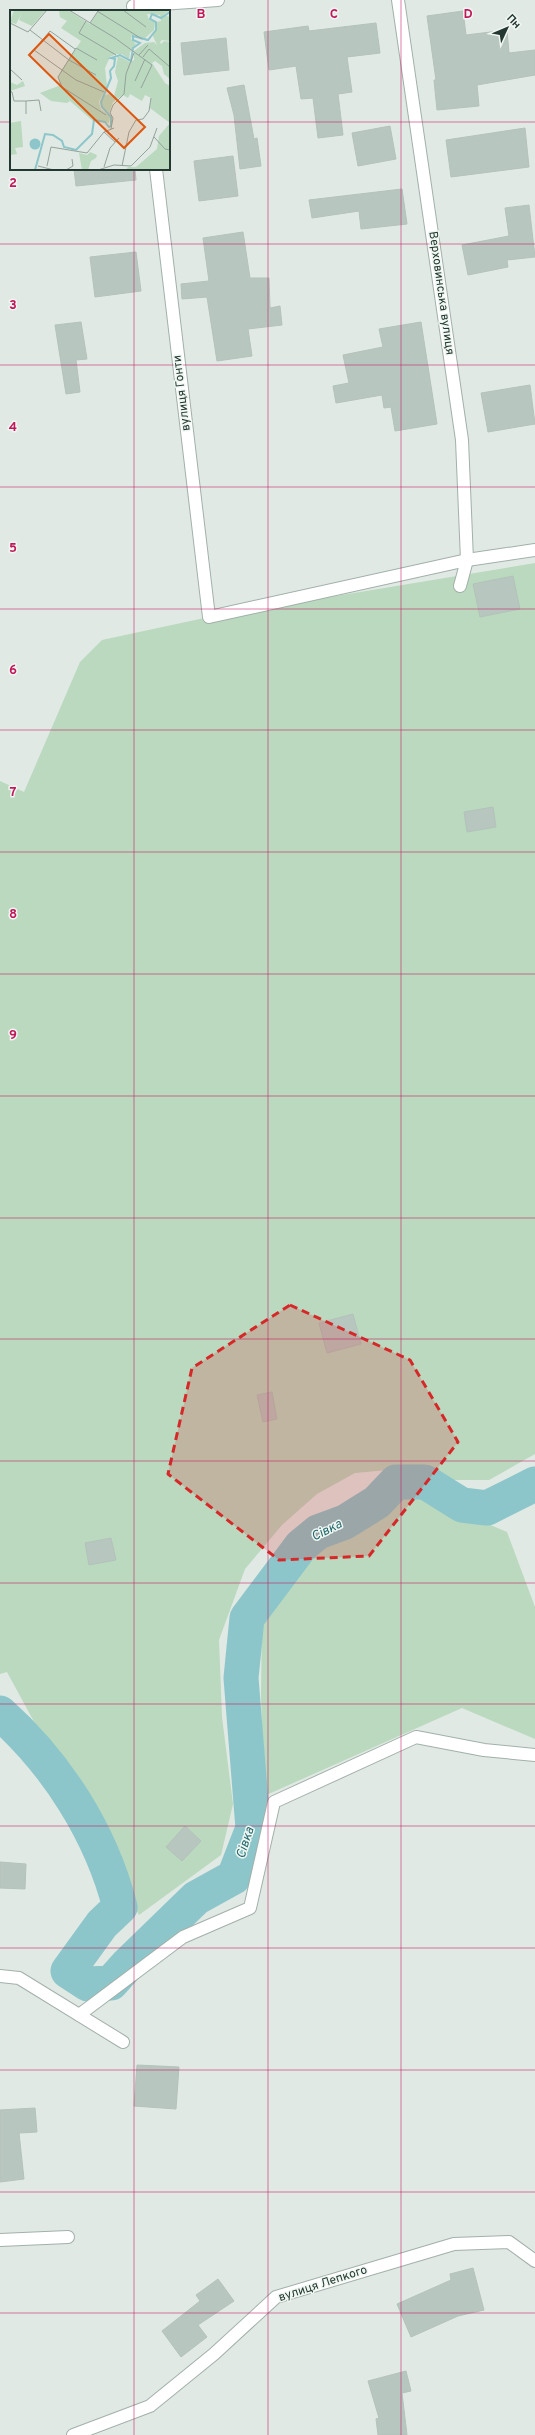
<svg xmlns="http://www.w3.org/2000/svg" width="535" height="2435" font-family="Overpass,sans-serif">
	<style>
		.green { fill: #bad9bf }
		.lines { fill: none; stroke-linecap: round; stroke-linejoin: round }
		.river { stroke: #8cc6ca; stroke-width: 35 }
		.building { fill: #b8c6c0; stroke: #b3c2ba }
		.minor-casing { stroke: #a3b0aa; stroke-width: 14 }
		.minor { stroke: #fff; stroke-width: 12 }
		.marked { fill: #d62828; fill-opacity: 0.2; stroke: #d62828; stroke-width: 3; stroke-dasharray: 8 5; stroke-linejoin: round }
		.grid { fill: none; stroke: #c2185b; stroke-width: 1; stroke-opacity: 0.55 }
		.labels { text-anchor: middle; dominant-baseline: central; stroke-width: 3; stroke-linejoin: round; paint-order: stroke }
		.street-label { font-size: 12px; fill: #223830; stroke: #f0f6f2 }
		.water-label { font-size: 13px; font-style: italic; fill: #22696e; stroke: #f0f6f2 }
		.inset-river { fill: none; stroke: #8cc6ca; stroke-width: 2 }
		.inset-road { fill: none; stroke: #94a29c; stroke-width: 1 }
		.view { fill: #de570e; fill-opacity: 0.15; stroke: #de570e; stroke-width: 2 }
		.inset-edge { fill: none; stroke: #223830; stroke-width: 2 }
		.grid-label { font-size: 13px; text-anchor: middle; font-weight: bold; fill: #c2185b; stroke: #f0f6f2; stroke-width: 3; stroke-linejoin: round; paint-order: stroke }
	</style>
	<rect width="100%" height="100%" fill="#e0e9e4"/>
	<g class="green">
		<path d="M535 563V1454L489 1480H455L410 1468 355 1473 317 1494 282 1525 245 1569 219 1640 222 1717 233 1804 221 1855 139 1915 7 1672 0 1674V781L24 792 80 662 102 640 209 617Z"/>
		<path d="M412 1492 507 1532 535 1607V1739L462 1708 264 1796 261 1696 262 1616 326 1541Z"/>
	</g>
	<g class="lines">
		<path class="river" d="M0 1713C57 1764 101 1833 120 1907L102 1924 68 1971 88 1984 111 1983 128 1964 196 1898 234 1877 253 1828 241 1678 247 1618 301 1546 318 1532 345 1522 377 1502 396 1482H425L462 1505 487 1508 535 1484"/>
	</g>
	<g class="building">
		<path d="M463 11 466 35 507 30 509 53 535 50V75L477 85 479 106 437 110 434 80H436L427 16Z"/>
		<path d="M376 23 380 53 347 57 352 92 338 94 343 135 318 138 313 98 301 99 296 66 269 70 264 32 308 26 309 31Z"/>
		<path d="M226 38 229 70 184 75 181 43Z"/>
		<path d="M244 85 254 139 257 138 261 166 240 169 234 115 227 88Z"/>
		<path d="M390 126 396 159 358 166 352 133Z"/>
		<path d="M525 128 529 167 451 177 446 140Z"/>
		<path d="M233 156 238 196 199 201 194 161Z"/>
		<path d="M74 169H135L136 180 76 186Z"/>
		<path d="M402 189 407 224 361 229 359 211 312 218 309 200Z"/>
		<path d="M529 205 535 257 507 260 508 267 468 275 462 245 509 236 505 208Z"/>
		<path d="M243 232 250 278H269L270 308 280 306 282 325 248 329 252 356 217 361 207 297 182 299 181 284 209 281 203 238Z"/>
		<path d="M136 252 141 291 95 297 90 257Z"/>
		<path d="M81 322 87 359 76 360 80 392 66 394 55 325Z"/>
		<path d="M421 322 437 424 395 431 391 407 384 408 382 395 336 403 333 386 349 383 343 355 383 347 379 329Z"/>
		<path d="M530 385 535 424 488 432 481 393Z"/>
		<path d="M513 576 520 609 480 617 473 584Z"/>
		<path d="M493 807 496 827 467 832 464 812Z"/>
		<path d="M353 1314 361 1344 327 1353 319 1323Z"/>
		<path d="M272 1392 277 1419 263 1422 257 1395Z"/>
		<path d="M111 1538 116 1560 89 1565 85 1543Z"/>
		<path d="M185 1826 201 1841 182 1861 166 1847Z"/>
		<path d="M0 1862 26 1864 25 1889 0 1888Z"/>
		<path d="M137 2065 179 2067 176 2109 134 2106Z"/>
		<path d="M35 2108 37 2132 19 2133 24 2179 0 2182V2110Z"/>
		<path d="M473 2268 484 2310 458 2316 411 2337 397 2304 451 2280 450 2274Z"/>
		<path d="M218 2279 234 2301 198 2325 207 2337 181 2357 162 2331 200 2301 196 2295Z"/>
		<path d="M406 2371 411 2391 402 2393 407 2435H378L376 2419 379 2418 368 2381Z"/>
	</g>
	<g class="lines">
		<g class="minor-casing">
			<g id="minor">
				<path d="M398 0 462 440 467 560 460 586"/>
				<path d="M134 11 133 6 218 0"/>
				<path d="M156 169 209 617 467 560 535 550"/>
				<path d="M0 1976 19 1978 123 2042"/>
				<path d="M79 2015 183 1937 250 1908 274 1802 416 1737 484 1750 535 1755"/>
				<path d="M0 2240 68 2237"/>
				<path d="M73 2435 150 2406 214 2354 276 2297 454 2244 509 2242 535 2261"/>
			</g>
		</g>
		<use href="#minor" class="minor"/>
	</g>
	<path class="marked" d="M290 1305 410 1360 458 1442 369 1556 279 1560 168 1474 192 1368Z"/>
	<path class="grid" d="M134 0V11M268 0V2435M401 0V2435M0 122H11M169 122H535M134 169V2435M0 244H535M0 365H535M0 487H535M0 609H535M0 730H535M0 852H535M0 974H535M0 1096H535M0 1218H535M0 1339H535M0 1461H535M0 1583H535M0 1704H535M0 1826H535M0 1948H535M0 2070H535M0 2192H535M0 2313H535"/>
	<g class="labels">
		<g class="street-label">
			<text transform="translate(441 293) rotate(82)">Верховинська вулиця</text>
			<text transform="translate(182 393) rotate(-97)">вулиця Гонти</text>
			<text transform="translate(323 2284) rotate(-18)">вулиця Лепкого</text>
		</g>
		<g class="water-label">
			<text transform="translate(327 1531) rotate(-27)">Сівка</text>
			<text transform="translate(246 1843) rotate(-72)">Сівка</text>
		</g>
	</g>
	<g transform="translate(10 10)">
		<rect width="160" height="160" fill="#e0e9e4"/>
		<path d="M4 0H36L22 16 9 10 12 3 6 14 0 12ZM49 0H58L80 14 89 0 159 1 153 5 160 7V31L152 30 150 32 151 34 154 31 160 32V69L154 64 152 56 145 51 142 53 155 73 160 76V160H116L118 157H126L147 139 149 126 160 113 140 98 141 88 135 85 132 91 120 84 118 88 113 85 103 92 99 103 92 96V91L93 86 98 84 104 86 108 71 105 62 108 46 120 52 124 50V41L135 33 144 32 147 35 142 24 146 19V12L151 11 150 5 137 4 139 10 145 12 144 20 134 29 122 25 121 29 126 34 120 42 119 49 112 44H106L100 47 95 58 97 76 89 92 91 99 100 107 99 113 85 109 83 111 60 91 57 93 41 91 30 83 51 75 48 67 51 61 71 31 51 18 57 11 50 7ZM13 71 15 76 0 81V72L7 75ZM11 111 13 137 5 138 7 144 0 145V113ZM80 142 87 145 86 148 81 151 78 160H72L69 143 77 145Z" fill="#bad9bf"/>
		<path d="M19.5 134a5.5 5.5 0 1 1 11 0a5.5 5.5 0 1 1-11 0Z" fill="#8cc6ca"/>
		<path class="inset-river" d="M25 160 35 124 43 125 52 131 54 137 66 140 82 124 84 110 95 112 99 117 101 116V107L92 97 91 92 101 68 100 61 104 56 105 49 101 48 110 45 121 51 123 38 130 33 123 30V26L138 30 146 20V12L140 9 142 4 151 8 160 2"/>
		<path class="inset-road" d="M59 0 105 28 142 55 131 78M113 0 136 17M87 1 132 29M76 11 69 23 106 45M0 13 18 22 37 0M80 13 88 1M20 20 59 50 86 65M24 40 66 70 94 82M20 45 40 21 65 39M129 45 138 35M133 47 139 39 160 57M87 50 66 38 48 67 52 77 96 105M0 59 12 70M125 71 135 49M0 81 2 82 4 91H16V104M16 91 29 90 31 101M101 119 103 108 100 103 103 95 114 84 116 64 124 43M94 122 105 132M144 127 155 139 160 140M28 156 44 160M37 156 41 137 77 143 94 122 104 118M112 156 119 122 126 110 133 109 139 101 141 88M94 157 100 138 109 128M56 160 63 156 62 149M88 160 104 155 121 156 140 137 147 118"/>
		<path class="view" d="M39 24 135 117 114 138 19 45Z"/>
		<rect width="160" height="160" class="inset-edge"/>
	</g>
	<g class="grid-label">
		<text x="201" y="18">B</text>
		<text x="334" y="18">C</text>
		<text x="468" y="18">D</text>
		<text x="13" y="187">2</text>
		<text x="13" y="309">3</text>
		<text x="13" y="431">4</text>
		<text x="13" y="552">5</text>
		<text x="13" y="674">6</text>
		<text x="13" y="796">7</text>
		<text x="13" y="918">8</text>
		<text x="13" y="1039">9</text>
	</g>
	<g transform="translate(507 28) rotate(46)" stroke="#f0f6f2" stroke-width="3" paint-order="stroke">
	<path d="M0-3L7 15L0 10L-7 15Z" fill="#223830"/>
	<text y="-6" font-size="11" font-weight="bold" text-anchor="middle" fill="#223830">Пн</text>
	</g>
</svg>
